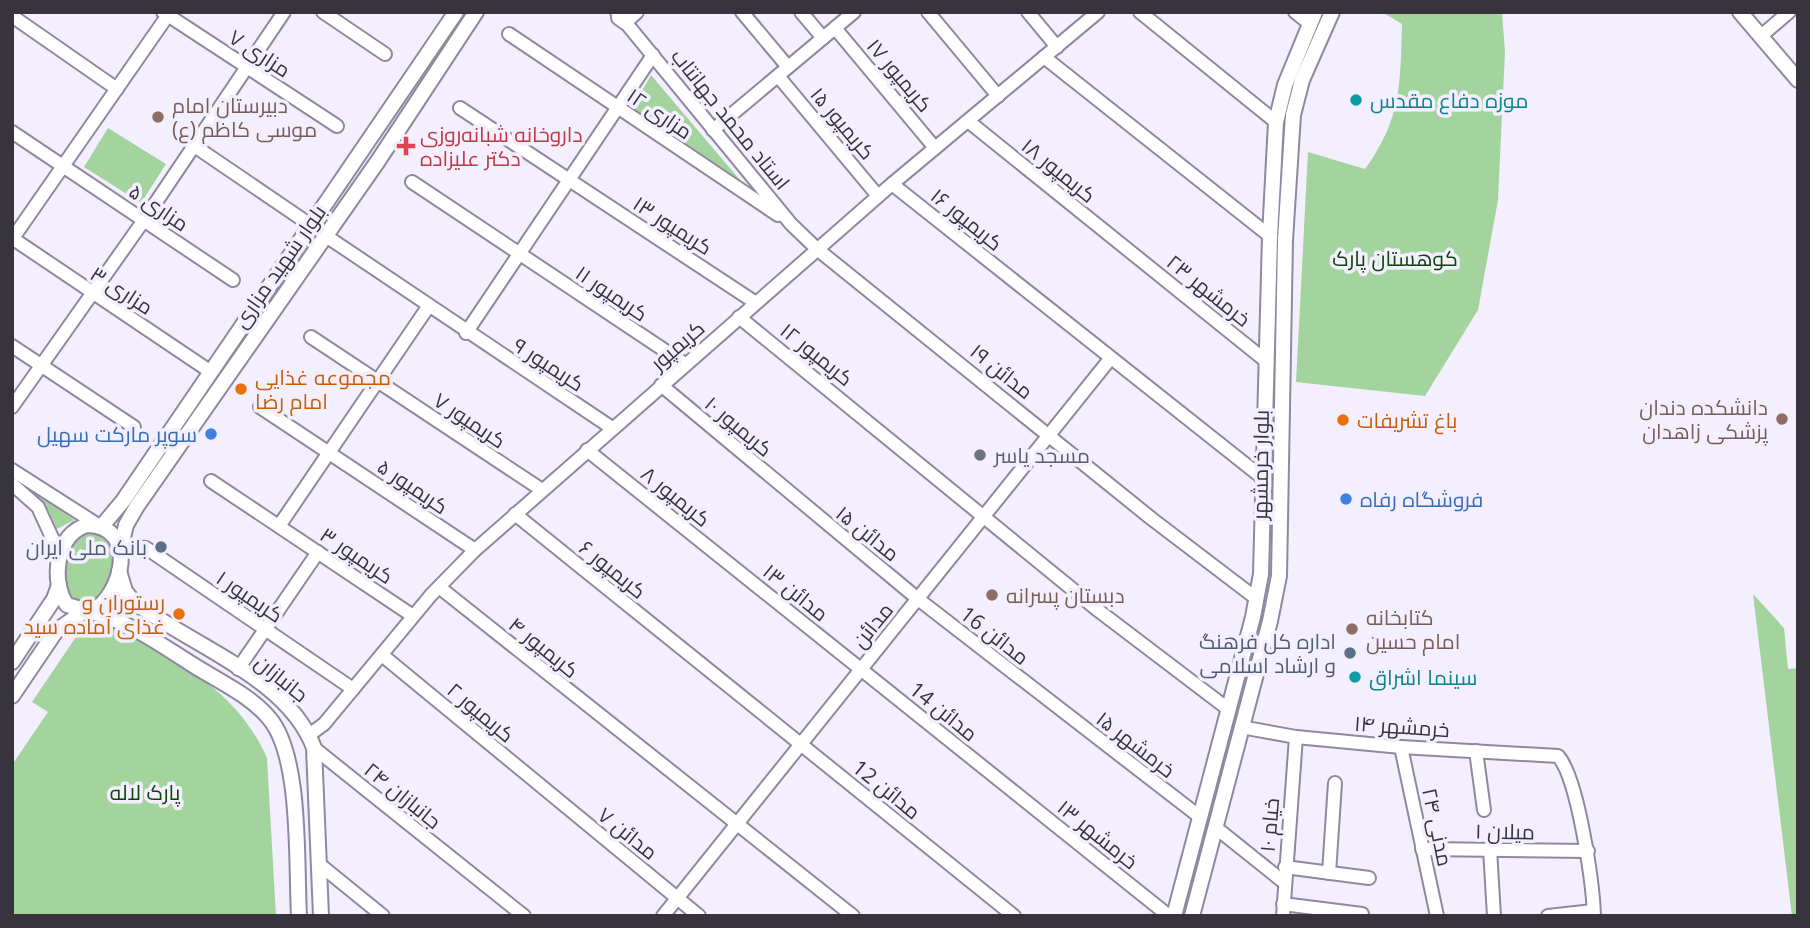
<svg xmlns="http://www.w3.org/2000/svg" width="1810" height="928" font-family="'Open Sans',Cairo,sans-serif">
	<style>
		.green { fill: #a3d49e }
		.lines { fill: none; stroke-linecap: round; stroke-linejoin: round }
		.minor-casing { stroke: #8f889f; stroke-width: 16 }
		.major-casing { stroke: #8f889f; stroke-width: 18 }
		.minor { stroke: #fff; stroke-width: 12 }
		.major { stroke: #fff; stroke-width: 14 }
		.culture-dot { fill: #0f9aa8; stroke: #f3effe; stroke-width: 2.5 }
		.education-dot { fill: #8d6e63; stroke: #f3effe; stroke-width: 2.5 }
		.health-dot { fill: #e0444e; stroke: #f3effe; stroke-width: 2.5 }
		.food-dot { fill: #e8710a; stroke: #f3effe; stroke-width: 2.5 }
		.shop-dot { fill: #3f7fe0; stroke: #f3effe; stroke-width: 2.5 }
		.worship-dot { fill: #6b7280; stroke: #f3effe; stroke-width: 2.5 }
		.service-dot { fill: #5c6f8a; stroke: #f3effe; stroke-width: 2.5 }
		.labels { text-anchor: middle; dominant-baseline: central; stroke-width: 7; stroke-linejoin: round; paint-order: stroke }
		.street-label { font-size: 21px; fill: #37343e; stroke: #f3effe }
		.culture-label { font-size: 21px; fill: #0d838f; stroke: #f3effe; text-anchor: start }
		.education-label { font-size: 21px; fill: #785e54; stroke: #f3effe; text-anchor: start }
		.health-label { font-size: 21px; fill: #be3a42; stroke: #f3effe; text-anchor: start }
		.park-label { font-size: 21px; fill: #0c4409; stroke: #f3effe }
		.food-label { font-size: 21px; fill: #c56008; stroke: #f3effe; text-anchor: start }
		.shop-label { font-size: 21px; fill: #366cbe; stroke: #f3effe; text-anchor: end }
		.worship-label { font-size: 21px; fill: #5b616d; stroke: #f3effe; text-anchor: start }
		.service-label { font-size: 21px; fill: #4e5e75; stroke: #f3effe; text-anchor: end }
	</style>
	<rect width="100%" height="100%" fill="#f3effe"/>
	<g class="green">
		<path d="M1382 12H1502L1505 52 1498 200 1478 310 1425 396 1296 382 1308 152 1365 169C1402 118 1400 84 1402 24Z"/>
		<path d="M651 75 745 186 629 113Z"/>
		<path d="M108 128 166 164 141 203 84 167Z"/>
		<path d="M18 479 74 520 57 529 49 511Z"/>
		<path d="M90 531C122 541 117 568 105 595L85 605C56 595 65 559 75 537Z"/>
		<path d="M1753 594 1784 628 1788 669 1798 668V916H1792Z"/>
		<path d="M116 624C177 663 236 688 267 758L276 916H12V765L48 712 32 702 78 634Z"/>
	</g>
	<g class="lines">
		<g class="minor-casing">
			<g id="minor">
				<path d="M163 12 337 126"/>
				<path d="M323 12 385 54"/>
				<path d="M617 12 791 224 817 249 1152 519 1257 599"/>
				<path d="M742 12 788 67"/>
				<path d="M801 12 823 38"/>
				<path d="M928 12 998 96"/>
				<path d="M1028 12 1057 47"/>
				<path d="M1140 12 1276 122"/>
				<path d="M1295 12 1309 23"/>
				<path d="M12 16 117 89"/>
				<path d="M618 18 625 23 637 12"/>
				<path d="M835 28 935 148"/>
				<path d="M509 34 778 215"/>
				<path d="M1761 36 1789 12"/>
				<path d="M1044 57 1270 236"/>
				<path d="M778 76 878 196"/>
				<path d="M460 108 756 303"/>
				<path d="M968 121 1266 361"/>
				<path d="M713 130 854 12"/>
				<path d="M12 132 233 280"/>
				<path d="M193 145 312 226"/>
				<path d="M412 182 685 364"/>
				<path d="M892 184 1264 479"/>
				<path d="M326 236 612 428"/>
				<path d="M12 238 211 372"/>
				<path d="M13 238 168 15"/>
				<path d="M739 317 1099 611 1228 709"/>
				<path d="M466 333 653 55"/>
				<path d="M311 337 542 490"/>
				<path d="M12 346 134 427"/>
				<path d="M661 385 918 599 1200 817"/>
				<path d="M12 407 144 220 284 12"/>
				<path d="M260 407 475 550"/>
				<path d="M587 450 1169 916"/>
				<path d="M12 470 98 525"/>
				<path d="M211 481 413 616"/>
				<path d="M12 484 38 507 60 555"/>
				<path d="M515 514 1014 916"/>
				<path d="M279 526 428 307"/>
				<path d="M121 546 146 548 353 689"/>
				<path d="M439 587 853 916"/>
				<path d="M382 655 699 916"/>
				<path d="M238 669 318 552"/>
				<path d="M1241 727 1296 737 1401 747 1558 756C1578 778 1593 884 1594 916"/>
				<path d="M309 735 324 724 431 595 475 550 892 184 1098 12"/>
				<path d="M1401 747 1437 916"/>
				<path d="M314 748 524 916"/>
				<path d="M1476 751 1484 810"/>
				<path d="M1215 827 1285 883"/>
				<path d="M1422 849 1588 851"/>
				<path d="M1490 849 1494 916"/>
				<path d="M319 864 383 916"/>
				<path d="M1285 867 1369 878"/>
				<path d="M1329 873 1335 783"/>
				<path d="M1283 904 1362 914"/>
				<path d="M663 916 1110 359"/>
				<path d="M1283 916 1296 737"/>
				<path d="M1548 916 1593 911"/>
			</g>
		</g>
		<g class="major-casing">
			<g id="major">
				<path d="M1740 12 1798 80"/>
				<path d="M88 525C139 527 123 595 91 612L67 605C50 582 56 532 88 525Z"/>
				<path d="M102 526 123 501 456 12"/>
				<path d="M121 546 126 525 137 506 378 161 476 12"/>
				<path d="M119 571 125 591 133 601C189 645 288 677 314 748L321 916"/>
				<path d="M91 612C128 621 158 643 190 663 216 680 249 694 269 718 302 756 296 865 299 916"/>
				<path d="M12 662 54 599 59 585"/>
				<path d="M12 696 56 631 83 612"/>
				<path d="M1174 916 1253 617 1261 574 1270 236 1276 122 1285 85 1315 12"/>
				<path d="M1192 916 1270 621 1279 576 1285 240 1293 115 1302 80 1332 12"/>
			</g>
		</g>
		<use href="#minor" class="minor"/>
		<use href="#major" class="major"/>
	</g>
	<g class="culture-dot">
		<circle cx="1356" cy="100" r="7"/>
		<circle cx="1355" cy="677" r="7"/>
	</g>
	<g class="education-dot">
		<circle cx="158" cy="117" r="7"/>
		<circle cx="1782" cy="419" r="7"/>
		<circle cx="992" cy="595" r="7"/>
		<circle cx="1352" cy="629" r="7"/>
	</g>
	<path class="health-dot" d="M402.5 135.5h7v7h7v7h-7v7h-7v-7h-7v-7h7z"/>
	<g class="food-dot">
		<circle cx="241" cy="389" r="7"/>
		<circle cx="1343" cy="420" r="7"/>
		<circle cx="179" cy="614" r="7"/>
	</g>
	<g class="shop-dot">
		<circle cx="211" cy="434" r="7"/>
		<circle cx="1346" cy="499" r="7"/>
	</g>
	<circle class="worship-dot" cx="980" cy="455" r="7"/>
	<g class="service-dot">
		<circle cx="161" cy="547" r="7"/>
		<circle cx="1350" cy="653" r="7"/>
	</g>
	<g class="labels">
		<g class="street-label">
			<text transform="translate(260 53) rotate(33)">مزاری ۷</text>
			<text transform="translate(900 75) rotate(50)">کریمپور ۱۷</text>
			<text transform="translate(660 113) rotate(34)">مزاری ۱۲</text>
			<text transform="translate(731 119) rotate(51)">استاد محمد جهانتاب</text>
			<text transform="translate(843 123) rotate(50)">کریمپور ۱۵</text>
			<text transform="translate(1059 170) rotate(39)">کریمپور ۱۸</text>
			<text transform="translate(159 207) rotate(34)">مزاری ۵</text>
			<text transform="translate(967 219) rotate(39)">کریمپور ۱۶</text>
			<text transform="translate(673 225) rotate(33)">کریمپور ۱۳</text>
			<text transform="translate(279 266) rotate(-55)">بلوار شهید مزاری</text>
			<text transform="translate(122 290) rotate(33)">مزاری ۳</text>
			<text transform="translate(1209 290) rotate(39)">خرمشهر ۲۳</text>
			<text transform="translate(612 293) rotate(34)">کریمپور ۱۱</text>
			<text transform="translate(677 345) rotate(-41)">کریمپور</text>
			<text transform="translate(817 354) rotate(39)">کریمپور ۱۲</text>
			<text transform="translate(549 364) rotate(33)">کریمپور ۹</text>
			<text transform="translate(1002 371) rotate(39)">مدائن ۱۹</text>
			<text transform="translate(470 420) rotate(34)">کریمپور ۷</text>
			<text transform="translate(739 426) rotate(40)">کریمپور ۱۰</text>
			<text transform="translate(1260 465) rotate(-89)">بلوار خرمشهر</text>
			<text transform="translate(413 486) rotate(34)">کریمپور ۵</text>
			<text transform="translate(676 496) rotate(39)">کریمپور ۸</text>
			<text transform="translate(868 533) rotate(39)">مدائن ۱۵</text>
			<text transform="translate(357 555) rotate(34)">کریمپور ۳</text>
			<text transform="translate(613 569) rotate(39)">کریمپور ۶</text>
			<text transform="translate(796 592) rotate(39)">مدائن ۱۳</text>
			<text transform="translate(250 596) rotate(34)">کریمپور ۱</text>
			<text transform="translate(872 625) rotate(-51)">مدائن</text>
			<text transform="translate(995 635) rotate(38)">مدائن 16</text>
			<text transform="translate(544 647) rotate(39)">کریمپور ۴</text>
			<text transform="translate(282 678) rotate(39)">جانبازان</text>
			<text transform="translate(944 711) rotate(39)">مدائن 14</text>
			<text transform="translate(481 712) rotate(40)">کریمپور ۲</text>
			<text transform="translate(1402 726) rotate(4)">خرمشهر ۱۴</text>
			<text transform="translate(1136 744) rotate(38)">خرمشهر ۱۵</text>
			<text transform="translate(887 789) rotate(39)">مدائن 12</text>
			<text transform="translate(403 795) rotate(39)">جانبازان ۲۴</text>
			<text transform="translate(1269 825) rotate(-85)">خیام ۱۰</text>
			<text transform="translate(1438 827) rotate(78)">مدنی ۲۴</text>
			<text transform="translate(1505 831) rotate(1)">میلان ۱</text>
			<text transform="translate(628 833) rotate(39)">مدائن ۷</text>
			<text transform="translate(1098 834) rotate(39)">خرمشهر ۱۳</text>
		</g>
		<g class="culture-label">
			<text x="1370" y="100">موزه دفاع مقدس</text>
			<text x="1369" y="677">سینما اشراق</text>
		</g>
		<g class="education-label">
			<text x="172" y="105">دبیرستان امام<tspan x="172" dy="24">موسی کاظم (ع)</tspan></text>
			<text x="1768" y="407" text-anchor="end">دانشکده دندان<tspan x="1768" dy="24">پزشکی زاهدان</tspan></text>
			<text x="1006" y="595">دبستان پسرانه</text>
			<text x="1366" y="617">کتابخانه<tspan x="1366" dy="24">امام حسین</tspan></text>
		</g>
		<g class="health-label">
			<text x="420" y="134">داروخانه شبانه‌روزی<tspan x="420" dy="24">دکتر علیزاده</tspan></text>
		</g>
		<g class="park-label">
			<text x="1395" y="258">کوهستان پارک</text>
			<text x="145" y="792">پارک لاله</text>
		</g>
		<g class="food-label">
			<text x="255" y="377">مجموعه غذایی<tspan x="255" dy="24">امام رضا</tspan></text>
			<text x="1357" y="420">باغ تشریفات</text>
			<text x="165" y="602" text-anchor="end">رستوران و<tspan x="165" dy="24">غذای آماده سید</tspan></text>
		</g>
		<g class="shop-label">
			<text x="197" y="434">سوپر مارکت سهیل</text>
			<text x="1360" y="499" text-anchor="start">فروشگاه رفاه</text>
		</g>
		<g class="worship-label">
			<text x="994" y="455">مسجد یاسر</text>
		</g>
		<g class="service-label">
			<text x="147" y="547">بانک ملی ایران</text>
			<text x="1336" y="641">اداره کل فرهنگ<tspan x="1336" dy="24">و ارشاد اسلامی</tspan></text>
		</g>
	</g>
	<rect width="1810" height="928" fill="none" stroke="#37343e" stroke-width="28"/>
</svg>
